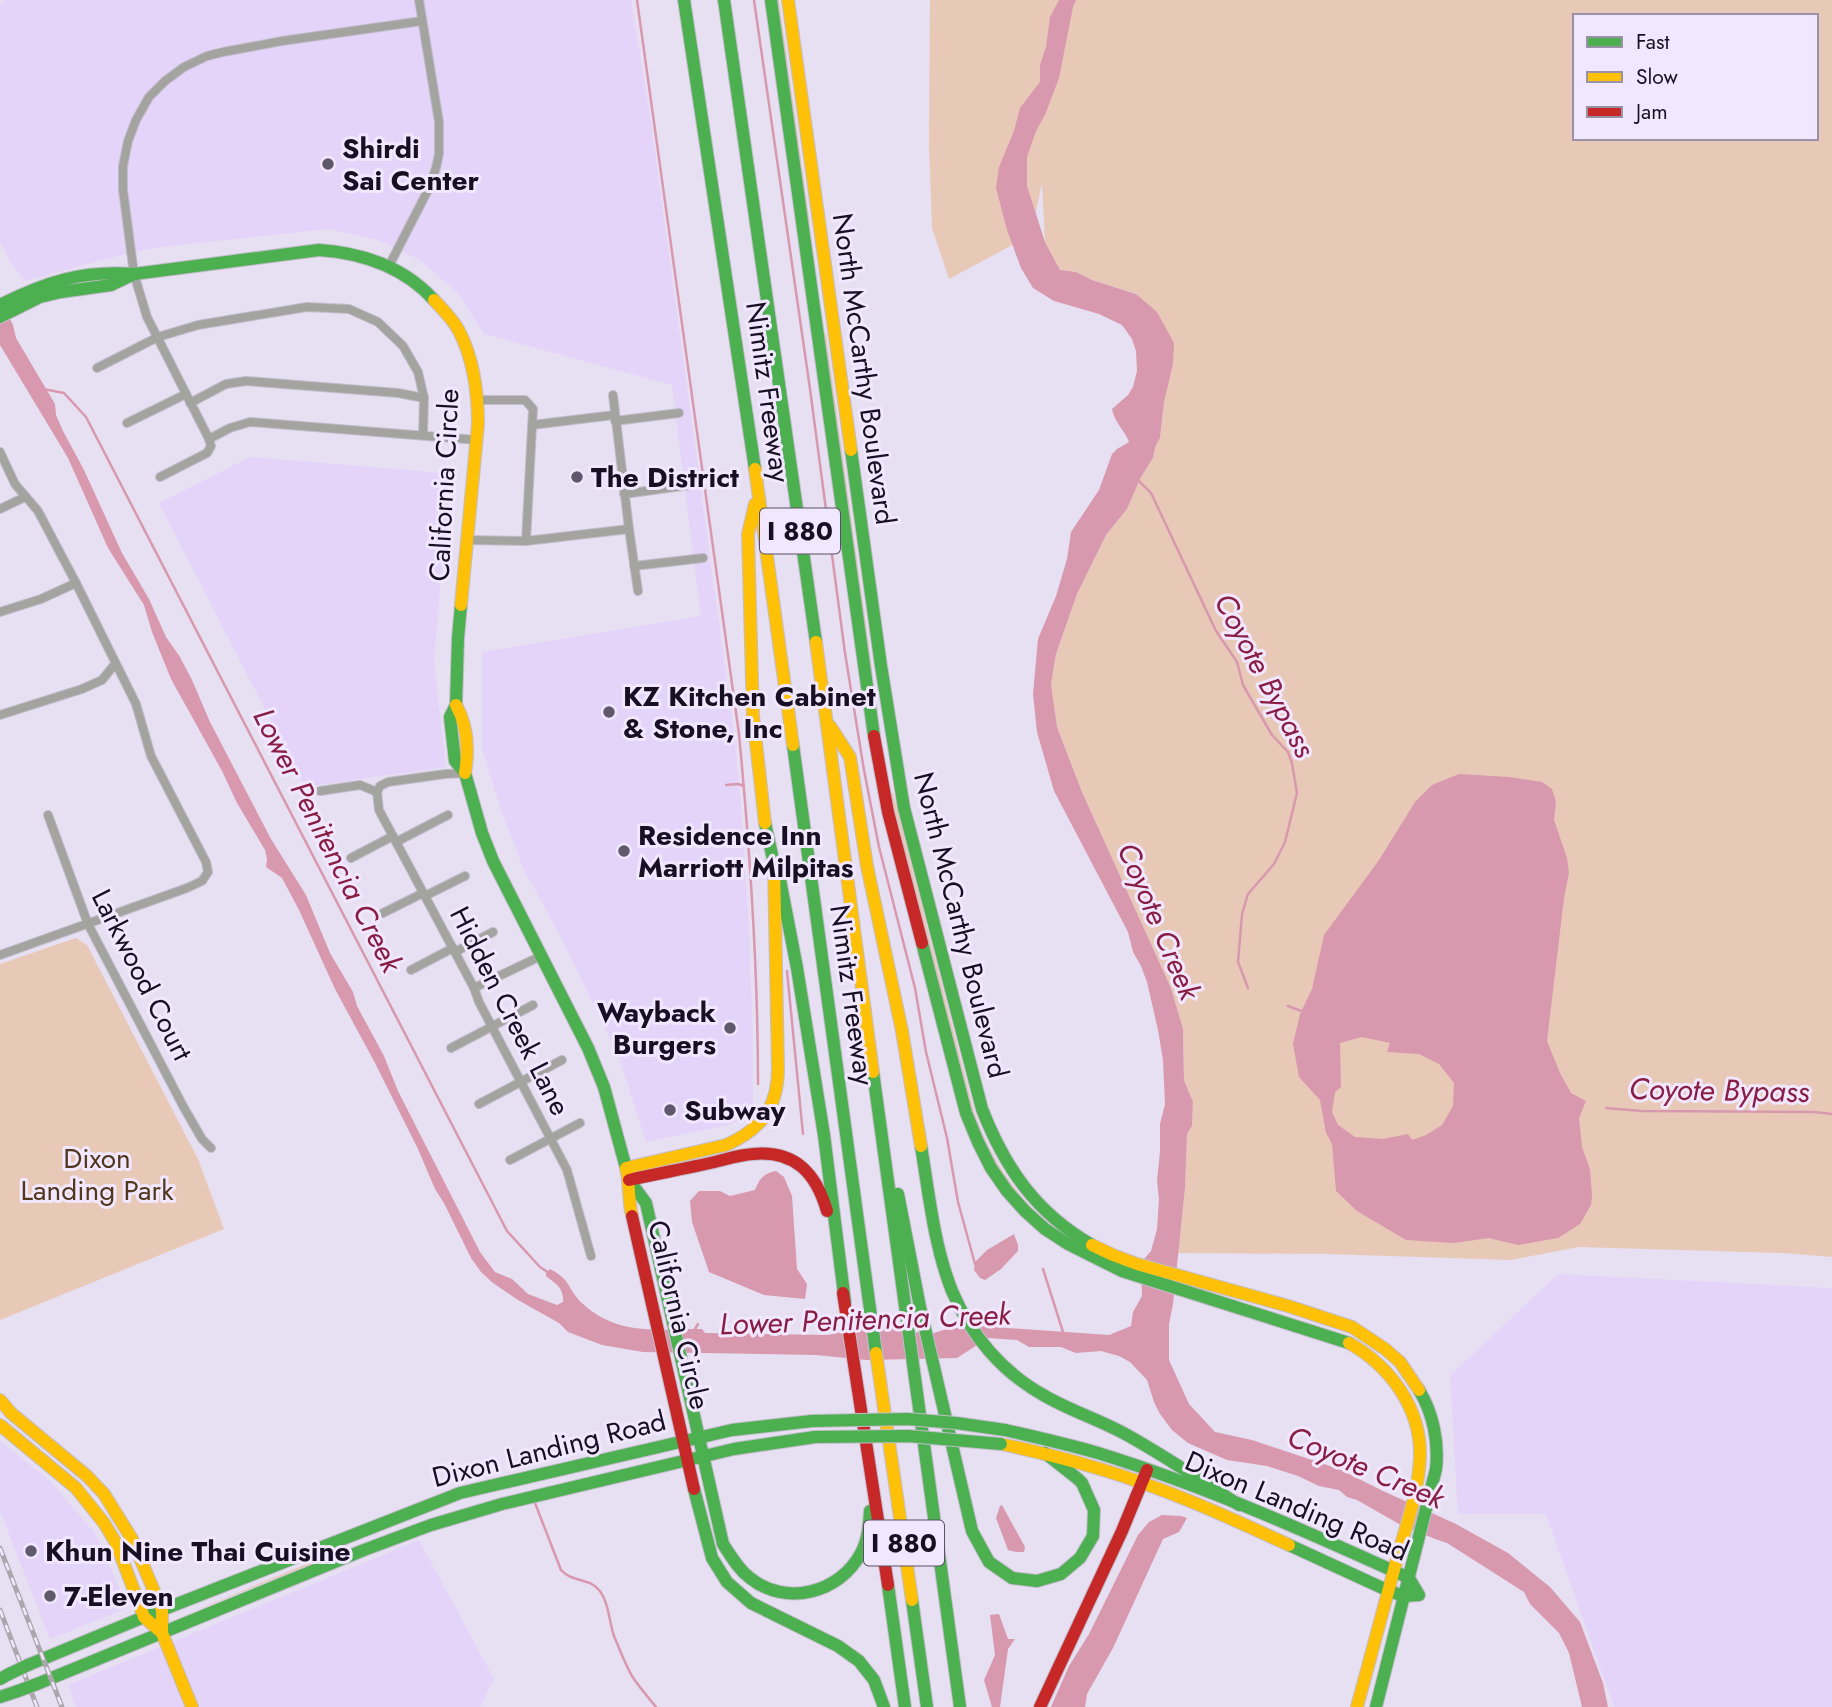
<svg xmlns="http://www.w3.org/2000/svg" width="1832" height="1707" font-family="Jost,sans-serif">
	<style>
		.built { fill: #e4d4f9 }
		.green { fill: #e8c9b8; fill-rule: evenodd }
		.water { fill: #d898ad; fill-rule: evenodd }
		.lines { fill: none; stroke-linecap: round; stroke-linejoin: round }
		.stream { stroke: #d898ad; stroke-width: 2.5 }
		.street-casing { stroke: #c3bccb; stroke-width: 10 }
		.fast-casing { stroke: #c3bccb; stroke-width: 14 }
		.slow-casing { stroke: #c3bccb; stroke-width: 14 }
		.jam-casing { stroke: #c3bccb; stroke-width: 14 }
		.street { stroke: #a3a4a0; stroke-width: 8 }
		.fast { stroke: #4caf50; stroke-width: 12 }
		.slow { stroke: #ffc107; stroke-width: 12 }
		.jam { stroke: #c62828; stroke-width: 12 }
		.rail-casing { stroke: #aba7ad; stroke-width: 5 }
		.rail { stroke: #f1e7ff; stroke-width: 2.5; stroke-dasharray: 8; stroke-linecap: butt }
		.fast-bridge-casing { stroke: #c3bccb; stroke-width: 14; stroke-linecap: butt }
		.fast-bridge { stroke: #4caf50; stroke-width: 12 }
		.poi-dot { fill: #60586b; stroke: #f1e7ff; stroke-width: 2.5 }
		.labels { text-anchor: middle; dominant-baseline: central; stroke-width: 6; stroke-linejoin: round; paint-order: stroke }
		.shield { fill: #f1e7ff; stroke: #595065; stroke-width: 2 }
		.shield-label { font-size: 26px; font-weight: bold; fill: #180f23 }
		.poi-label { font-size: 28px; font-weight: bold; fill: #180f23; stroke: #f1e7ff; text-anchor: start }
		.street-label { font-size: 28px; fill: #180f23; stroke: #f1e7ff }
		.park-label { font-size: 28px; fill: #52371b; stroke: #f1e7ff }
		.water-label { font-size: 30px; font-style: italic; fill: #881e44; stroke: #f1e7ff }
	</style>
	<rect width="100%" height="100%" fill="#e7e0f2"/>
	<g class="built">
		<path d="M5 0H631L650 115 733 725 740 792 749 929 753 1040V1108L733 1124 646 1142 619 1057 562 939 523 868 500 807 482 749V652L701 616 672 385 484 334 458 293 420 260 378 240 328 229 154 248 110 258 25 281 10 261 0 242V5Z"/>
		<path d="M250 457 454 474 452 498 447 508 434 660 446 767 305 787 159 503Z"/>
		<path d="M1558 1274 1832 1288V1707H1614L1546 1514H1458L1450 1376Z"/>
		<path d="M0 1441 51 1482 95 1533 128 1608 50 1639 0 1511Z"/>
		<path d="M419 1540 494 1679 480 1707H76L68 1685Z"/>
	</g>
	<g class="green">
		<path d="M773 0H779L821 303 810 226 801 194Z"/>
		<path d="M930 0H1832V1257L1783 1253 1578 1247 1511 1260 1327 1254 1178 1253 1185 1188 1187 1134 1192 1126 1193 1102 1184 1080 1183 1029 1171 988 1082 792 1057 727 1051 684 1056 654 1077 594 1106 535 1127 509 1141 477 1153 458 1154 448 1160 438 1164 402 1137 294 1092 280 1076 272 1060 270 1045 242 1042 183 1031 235 949 279 932 228 929 144ZM1575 16H1816V138H1575Z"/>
		<path d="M823 334H826L872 668 868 669Z"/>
		<path d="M893 793 974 1111C998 1182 1047 1236 1116 1264 1145 1275 1175 1281 1204 1290L1203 1291C1169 1281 1133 1273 1100 1258 1036 1230 990 1177 968 1111L887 794Z"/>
		<path d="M76 938 87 945 198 1159 224 1229 0 1320V964Z"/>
		<path d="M367 1536 348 1544 334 1555 177 1618 304 1565 316 1555Z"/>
	</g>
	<g class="water">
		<path d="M1059 0H1076L1073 7 1059 78 1045 115 1036 131 1027 157V186L1045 242 1060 270 1076 272 1092 280 1136 294 1157 312 1174 343 1173 364 1164 402 1160 438 1155 447 1153 458 1141 477 1127 509 1106 535 1077 594 1056 654 1051 684 1057 727 1082 792 1171 988 1183 1029 1184 1080 1193 1102 1192 1126 1187 1134 1185 1188 1173 1304 1169 1324V1360L1189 1404 1215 1432 1252 1440 1339 1469 1383 1491 1456 1524 1508 1553 1550 1587 1580 1622 1603 1683 1608 1707H1582L1569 1653 1559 1633 1530 1604 1524 1592 1447 1543 1435 1539 1399 1524 1357 1500 1347 1497 1339 1490 1319 1486 1298 1476 1267 1466 1227 1460 1188 1443 1172 1430 1160 1414 1154 1402 1147 1380 1130 1362 1119 1356 1101 1351 1076 1353 1061 1347H1029L1017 1340 988 1338 957 1358 867 1360 816 1355 643 1352 602 1345 568 1332 559 1323 518 1300 493 1283 481 1272 471 1258 444 1203 435 1189 418 1149 375 1063 335 989 299 910 282 878 266 867 267 859 265 850 237 803 222 771 171 679 152 632 144 605 108 548 68 458 0 345V299L13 325 16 338 55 404 56 415 63 431 84 470 122 553 149 599 166 637 180 657 192 680 210 722 271 839 306 895 330 953 353 992 357 1006 384 1056 398 1091 480 1252 495 1272 512 1279 528 1294 557 1305 563 1302C564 1288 556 1284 546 1276V1273L550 1269C572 1280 568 1291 583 1304 618 1336 658 1329 702 1329L705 1333 828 1335 872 1325 889 1327 909 1332 934 1333 950 1328 980 1326 1109 1335 1131 1326 1133 1312 1142 1296 1141 1268 1144 1259 1151 1251 1157 1229 1159 1199 1157 1181 1160 1151V1124L1165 1104 1163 1060 1158 1030 1147 982 1141 966 1133 952 1128 932 1054 791 1037 732 1033 694 1038 639 1056 596 1067 559 1071 532 1099 490 1112 454 1117 449 1129 442C1125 430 1115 424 1112 409L1128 395 1133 387 1137 371 1136 351 1132 339 1122 325 1099 314 1054 301 1033 288 1021 268 1007 230 996 188 999 167 1014 131 1020 108 1040 82V65L1046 47 1050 17Z"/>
		<path d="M1459 774 1509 777 1542 782 1552 789 1556 802 1554 820 1567 858 1569 873 1564 898 1547 1041 1560 1073 1571 1093 1586 1101 1579 1118 1582 1147 1590 1169 1592 1195 1591 1205 1580 1224 1558 1238 1518 1245 1489 1238 1453 1243 1406 1240 1357 1211 1336 1191 1332 1144 1326 1133 1320 1100 1299 1077 1293 1044 1300 1014 1312 989 1324 935 1379 860 1415 802 1432 785ZM1362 1037 1390 1043 1387 1052 1419 1054 1439 1064 1454 1083 1453 1106 1442 1125 1426 1135 1412 1140 1408 1134 1383 1139 1355 1137 1338 1125 1332 1112 1335 1092 1341 1087 1340 1043Z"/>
		<path d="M776 1171 784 1177 792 1196 797 1269 807 1284 805 1299 764 1295 709 1272 692 1222 690 1201 699 1191H720L730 1196 755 1190C760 1178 763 1174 776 1171Z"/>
		<path d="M1014 1234 1018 1245V1251L1001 1269 985 1280 980 1278 974 1270 975 1262 987 1250Z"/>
		<path d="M1002 1505 1025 1547 1024 1552H1016L1008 1550 996 1518 1000 1506Z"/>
		<path d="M1162 1515 1181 1516 1187 1518 1179 1532 1163 1539 1113 1648 1087 1694 1085 1707H1051L1069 1666 1089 1634 1138 1535 1149 1522Z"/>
		<path d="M999 1614 1008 1639H1015L1008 1649 1000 1707H992L984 1680 995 1655 990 1615Z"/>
	</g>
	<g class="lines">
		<g class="stream">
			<path d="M637 0 739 734C750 850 758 967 758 1084"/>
			<path d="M754 0 810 389 845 653 864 770 879 847 915 988 926 1052 947 1138 958 1202 975 1264"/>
			<path d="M43 389 64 393 86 417 507 1231 540 1267 549 1273"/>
			<path d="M1139 481 1151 493 1216 631 1237 662 1243 685 1272 735 1288 752 1292 763 1297 793 1285 842 1274 864 1248 894 1242 914 1238 962 1248 988"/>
			<path d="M726 785 738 784 744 786"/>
			<path d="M787 971 803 1134"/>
			<path d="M1288 1006 1304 1012"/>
			<path d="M1606 1108 1642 1111 1814 1112 1832 1114"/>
			<path d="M1043 1269 1063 1332"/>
			<path d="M695 1329 698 1324"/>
			<path d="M535 1503 561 1570C573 1583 588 1577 599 1590 609 1602 609 1622 614 1636 620 1650 625 1664 632 1676 639 1687 648 1697 656 1707"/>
		</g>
		<g class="street-casing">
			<g id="street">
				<path d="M389 266 427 192 436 168 439 154V122L419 0"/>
				<path d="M97 368 158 337 198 325 307 307 349 309 378 322 403 346 418 372 424 398 423 435"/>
				<path d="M613 395 629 529 638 591"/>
				<path d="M478 400H525L533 409 526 541"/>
				<path d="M190 403 226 384 246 381 398 393 424 398"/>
				<path d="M615 421 679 413"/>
				<path d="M127 423 186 394"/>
				<path d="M532 425 614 415"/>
				<path d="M209 439 230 428 250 422 477 440"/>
				<path d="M0 452 15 484 38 511 76 583 136 704 151 756 206 862 208 872 202 881 187 888 0 955"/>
				<path d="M160 477 207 453 211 446 209 439 147 317 134 274 123 190V166L128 141 136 120 149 97 165 81 184 67 207 56 223 52 282 41 422 21"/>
				<path d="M624 494 690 485"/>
				<path d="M0 509 25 497"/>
				<path d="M467 540 526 541 629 529"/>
				<path d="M634 566 703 558"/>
				<path d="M0 612 41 599 76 583"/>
				<path d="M0 715 82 689 102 680 115 664"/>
				<path d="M320 791 360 785 377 792 380 786 388 782 445 774 465 773"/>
				<path d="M377 792 379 810 474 988 479 1002 567 1170 591 1256"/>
				<path d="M48 815 88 924 183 1106 202 1139 211 1148"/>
				<path d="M396 842 448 815"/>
				<path d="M351 858 393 836"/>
				<path d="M425 896 465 876"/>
				<path d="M383 913 423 893"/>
				<path d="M455 952 493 932"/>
				<path d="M411 970 453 948"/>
				<path d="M474 988 541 956"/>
				<path d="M451 1048 533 1005"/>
				<path d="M479 1104 562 1060"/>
				<path d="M510 1160 580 1123"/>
			</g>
		</g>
		<g class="fast-casing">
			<g id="fast">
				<path d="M684 0 755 469"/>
				<path d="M724 0 816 642"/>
				<path d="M771 0 874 736"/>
				<path d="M0 305C46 282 83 270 134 274L319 250C362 253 404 267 434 300"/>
				<path d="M0 317 40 297 61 292 111 285 134 274"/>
				<path d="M851 450 881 666 904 808 982 1109C1005 1168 1036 1213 1092 1245"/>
				<path d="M461 605 458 638 456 705 450 717 455 761 465 773 482 833 493 861 588 1048 604 1087 626 1168"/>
				<path d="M793 745 876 1353"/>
				<path d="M765 823 774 864 780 880 797 968 824 1135 845 1302"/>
				<path d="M922 943 966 1113 978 1142 991 1168 1007 1191 1025 1211 1045 1229 1068 1244 1122 1271 1349 1343"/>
				<path d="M873 1072 960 1707"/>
				<path d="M921 1146C929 1194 934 1246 952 1291 971 1336 1003 1373 1045 1396 1071 1411 1100 1420 1127 1435 1165 1456 1202 1481 1239 1505"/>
				<path d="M629 1180 646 1203 723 1544C731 1556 738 1569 750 1578 786 1607 840 1593 861 1553 868 1540 869 1526 870 1511"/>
				<path d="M898 1194 920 1307 972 1531 989 1562 1012 1578 1037 1581 1061 1574 1080 1558 1093 1536 1094 1510 1082 1483 1078 1479 1045 1453"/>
				<path d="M1005 1430C1036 1437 1067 1444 1098 1453 1205 1486 1308 1532 1409 1578L1419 1595 1404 1596 1389 1591 1289 1545"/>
				<path d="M694 1489 712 1558 727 1582 751 1603 838 1646 859 1661 874 1680 884 1707"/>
				<path d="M888 1585 905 1707"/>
				<path d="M912 1600 927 1707"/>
				<path d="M28 1665 144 1617 460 1493 732 1430 812 1421"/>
				<path d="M0 1679 9 1674"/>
				<path d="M37 1684 364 1550 431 1525 502 1504 734 1449 815 1437"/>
				<path d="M0 1697 18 1691"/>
				<path d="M1376 1707 1436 1469C1439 1442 1433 1413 1419 1390"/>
			</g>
		</g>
		<g class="slow-casing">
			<g id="slow">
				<path d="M788 0 851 450"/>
				<path d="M434 300C442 309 453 319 459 331 474 360 478 391 478 424L461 605"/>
				<path d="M755 469 793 745"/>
				<path d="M755 504 748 534 753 716 765 823"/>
				<path d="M816 642 873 1072"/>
				<path d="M456 705C468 726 469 749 465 773"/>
				<path d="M830 726 850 757 867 866 902 1031 921 1146"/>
				<path d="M632 1216C628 1200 630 1184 626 1168L726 1145C762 1129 778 1107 778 1068L774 864"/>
				<path d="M1092 1245 1113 1255 1137 1264 1288 1306 1352 1327 1385 1349 1400 1362 1419 1390"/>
				<path d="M1349 1343C1390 1366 1421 1408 1420 1456 1419 1493 1404 1531 1395 1566 1382 1613 1370 1660 1357 1707"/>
				<path d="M876 1353 912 1600"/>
				<path d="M0 1400 11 1413 87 1476 104 1494 132 1539 162 1610V1633L192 1707"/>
				<path d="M0 1425 76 1488 104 1523 116 1543 144 1617 162 1633"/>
				<path d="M1001 1444C1034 1451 1067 1459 1100 1469 1165 1488 1228 1517 1289 1545"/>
			</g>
		</g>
		<g class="jam-casing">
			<g id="jam">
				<path d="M874 736 888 812 922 943"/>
				<path d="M629 1180C656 1174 683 1169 710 1163 724 1160 738 1155 753 1154 795 1150 816 1173 827 1211"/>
				<path d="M632 1216 694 1489"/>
				<path d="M843 1293 888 1585"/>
				<path d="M1040 1707 1122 1531 1147 1470"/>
			</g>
		</g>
		<use href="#street" class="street"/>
		<use href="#fast" class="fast"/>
		<use href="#slow" class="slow"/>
		<use href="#jam" class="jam"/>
		<g class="rail-casing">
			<g id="rail">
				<path d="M0 1548 62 1707"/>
				<path d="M0 1610 37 1707"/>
			</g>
		</g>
		<use href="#rail" class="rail"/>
		<g class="fast-bridge-casing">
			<g id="fast-bridge">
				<path d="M812 1421 907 1419 956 1423 1005 1430"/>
				<path d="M815 1437 908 1436 1001 1444"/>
				<path d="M9 1674 28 1665"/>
				<path d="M18 1691 37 1684"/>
			</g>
		</g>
		<use href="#fast-bridge" class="fast-bridge"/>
	</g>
	<g class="poi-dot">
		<circle cx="328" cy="164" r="7"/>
		<circle cx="577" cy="477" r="7"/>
		<circle cx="609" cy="712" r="7"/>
		<circle cx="624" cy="851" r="7"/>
		<circle cx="730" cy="1028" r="7"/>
		<circle cx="670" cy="1110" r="7"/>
		<circle cx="31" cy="1551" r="7"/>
		<circle cx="50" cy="1596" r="7"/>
	</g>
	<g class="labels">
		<g class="shield">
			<rect x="760" y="508.5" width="80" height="45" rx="5"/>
			<rect x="864" y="1520.5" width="80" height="45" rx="5"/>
		</g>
		<g class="shield-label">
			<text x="800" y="531">I 880</text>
			<text x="904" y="1543">I 880</text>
		</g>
		<g class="poi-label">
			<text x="342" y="148">Shirdi<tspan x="342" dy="32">Sai Center</tspan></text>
			<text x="591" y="477">The District</text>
			<text x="623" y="696">KZ Kitchen Cabinet<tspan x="623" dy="32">&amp; Stone, Inc</tspan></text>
			<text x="638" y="835">Residence Inn<tspan x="638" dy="32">Marriott Milpitas</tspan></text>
			<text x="716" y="1012" text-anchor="end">Wayback<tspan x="716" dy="32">Burgers</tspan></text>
			<text x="684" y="1110">Subway</text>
			<text x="45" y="1551">Khun Nine Thai Cuisine</text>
			<text x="64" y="1596">7-Eleven</text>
		</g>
		<g class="street-label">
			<text transform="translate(864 369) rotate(82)">North McCarthy Boulevard</text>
			<text transform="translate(768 392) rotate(82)">Nimitz Freeway</text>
			<text transform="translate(444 485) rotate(-87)">California Circle</text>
			<text transform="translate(961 925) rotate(76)">North McCarthy Boulevard</text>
			<text transform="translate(142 975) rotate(63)">Larkwood Court</text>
			<text transform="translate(852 995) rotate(82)">Nimitz Freeway</text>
			<text transform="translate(510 1011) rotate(63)">Hidden Creek Lane</text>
			<text transform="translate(679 1315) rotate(77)">California Circle</text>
			<text transform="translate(549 1449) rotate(-14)">Dixon Landing Road</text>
			<text transform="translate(1297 1506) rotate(23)">Dixon Landing Road</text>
		</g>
		<g class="park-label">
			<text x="97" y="1158">Dixon<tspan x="97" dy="32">Landing Park</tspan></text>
		</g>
		<g class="water-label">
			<text transform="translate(1265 675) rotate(62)">Coyote Bypass</text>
			<text transform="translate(328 840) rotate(63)">Lower Penitencia Creek</text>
			<text transform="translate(1159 921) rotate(67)">Coyote Creek</text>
			<text transform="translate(1719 1090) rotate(1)">Coyote Bypass</text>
			<text transform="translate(865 1319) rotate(-2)">Lower Penitencia Creek</text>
			<text transform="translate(1366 1467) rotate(23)">Coyote Creek</text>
		</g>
	</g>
	<rect x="1573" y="14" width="245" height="126" fill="#f1e7ff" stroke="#9a91a7" stroke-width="2"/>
	<rect x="1587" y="37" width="35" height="10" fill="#4caf50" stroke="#9a91a7" stroke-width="2"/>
	<text x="1636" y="49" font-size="21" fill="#180f23">Fast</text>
	<rect x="1587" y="72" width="35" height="10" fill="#ffc107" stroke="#9a91a7" stroke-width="2"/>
	<text x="1636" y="84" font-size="21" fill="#180f23">Slow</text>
	<rect x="1587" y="107" width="35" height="10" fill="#c62828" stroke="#9a91a7" stroke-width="2"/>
	<text x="1636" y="119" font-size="21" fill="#180f23">Jam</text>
</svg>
